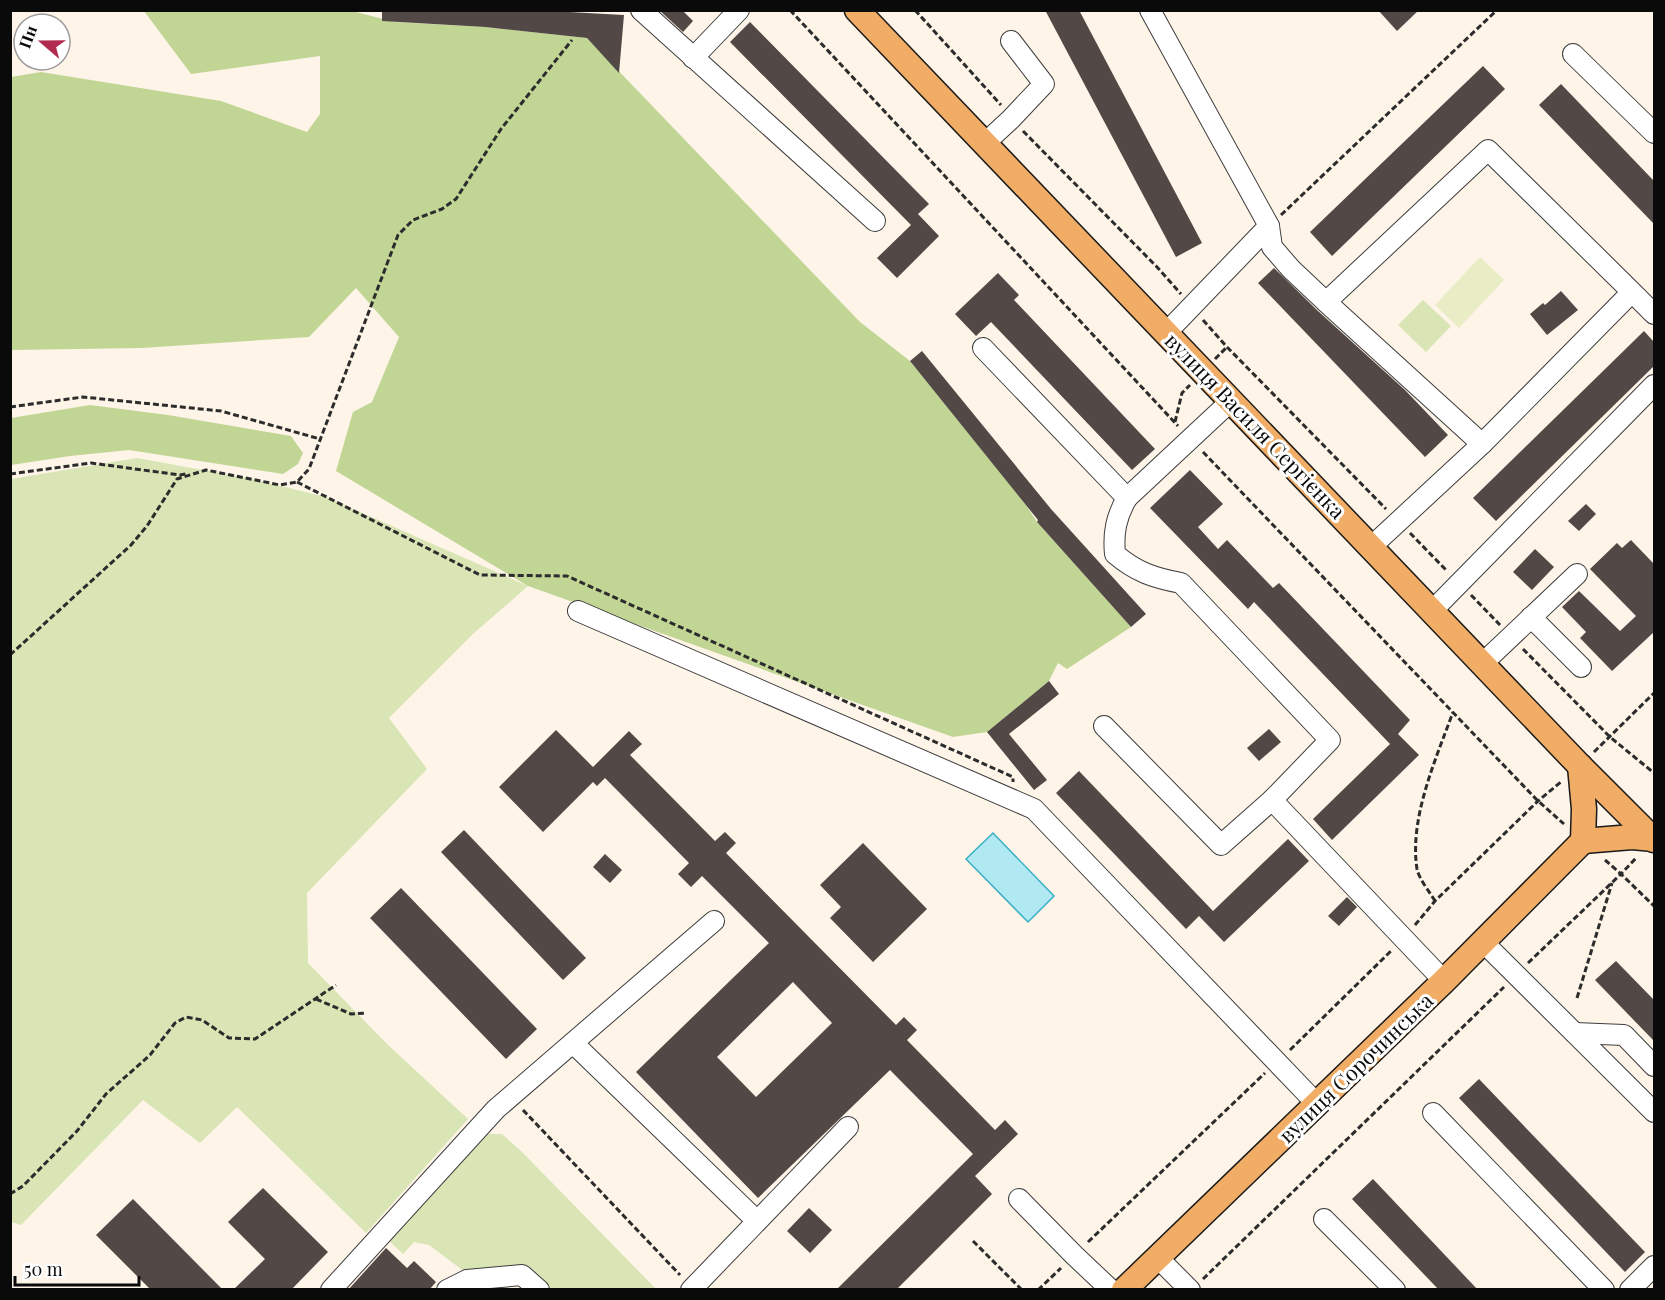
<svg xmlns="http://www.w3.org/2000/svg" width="1665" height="1300" font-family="'Playfair Display',serif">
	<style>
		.green { fill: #d9e5b5 }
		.forest { fill: #c1d595 }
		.pitch { fill: #e9edc6 }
		.water { fill: #b0e9f2; stroke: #3bafc5; stroke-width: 1.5 }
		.building { fill: #524947; fill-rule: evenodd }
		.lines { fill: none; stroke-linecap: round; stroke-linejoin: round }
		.minor-casing { stroke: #3d3d3d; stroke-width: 22 }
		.major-casing { stroke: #1b1b1b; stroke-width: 27 }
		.path { stroke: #2c2c2c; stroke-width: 3; stroke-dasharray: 6 3; stroke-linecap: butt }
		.minor { stroke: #fff; stroke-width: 20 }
		.major { stroke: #f1ad65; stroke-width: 24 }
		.labels { text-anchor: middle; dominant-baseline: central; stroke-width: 6; stroke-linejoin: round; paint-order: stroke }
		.street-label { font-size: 21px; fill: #0a0a0a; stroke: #fff }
	</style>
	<rect width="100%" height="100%" fill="#fef4e8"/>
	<g class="green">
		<path d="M1423 300 1451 326 1426 352 1398 325Z"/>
		<path d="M137 458 252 479 326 497 528 586 474 633 389 718 427 769 307 893 308 963 387 1044 468 1119 366 1233 237 1107 200 1143 143 1100 21 1225 11 1222V479Z"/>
		<path d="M488 1134H502L522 1152 656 1289H543L465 1272 429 1245 414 1242 403 1254 387 1239Z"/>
	</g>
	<g class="forest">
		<path d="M144 11H352L395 22 485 27 587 38 860 322 910 361 1026 505 1037 522 1131 627 1067 669 1058 663 1049 681 987 732 953 737 528 586 336 471 353 412 372 402 399 337 356 288 309 337 142 348 11 350V77L41 72 221 101 307 132 320 114V56L191 74Z"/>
		<path d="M90 405 168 415 291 436 303 453 298 464 283 474 129 450 70 456 11 465V418Z"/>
	</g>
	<path class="pitch" d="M1480 257 1504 280 1459 328 1435 305Z"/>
	<path class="water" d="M993 833 1054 896 1028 922 966 859Z"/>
	<g class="building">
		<path d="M382 10H533L624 15 619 73 587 38 485 27 382 21Z"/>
		<path d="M659 10H682L693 21 683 32Z"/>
		<path d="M1045 10H1079L1202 243 1176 257Z"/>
		<path d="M1378 10H1419L1397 31Z"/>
		<path d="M750 22 929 204 918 214 939 236 897 278 877 258 911 225 730 42Z"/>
		<path d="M1483 66 1505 89 1332 256 1310 232Z"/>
		<path d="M1561 84 1654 181V224L1539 105Z"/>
		<path d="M1274 268 1318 311 1405 390 1448 435 1425 457 1258 283Z"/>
		<path d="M998 273 1019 295 1014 300 1155 449 1132 470 991 322 976 336 955 314Z"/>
		<path d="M1561 291 1578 310 1547 335 1530 314 1543 303 1545 305Z"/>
		<path d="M1644 331 1654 342V366L1496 521 1473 498Z"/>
		<path d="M922 351 1051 509 1146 614 1131 627 1037 522 1038 520 910 361Z"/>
		<path d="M1190 470 1223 504 1198 527 1218 549 1227 540 1273 588 1279 583 1410 720 1398 734 1419 755 1332 840 1313 819 1390 744 1254 602 1248 609 1150 508Z"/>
		<path d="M1586 504 1596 514 1579 531 1568 521Z"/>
		<path d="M1631 540 1654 564V632L1612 671 1580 638 1586 632 1562 607 1579 591 1620 631 1636 616 1590 569 1617 543 1622 548Z"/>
		<path d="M1535 549 1554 567 1532 590 1513 572Z"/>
		<path d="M1049 681 1059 694 1009 734 1047 780 1034 790 987 732Z"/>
		<path d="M1269 729 1281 742 1259 761 1247 748Z"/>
		<path d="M556 730 593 767 629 731 642 744 630 755 715 841 725 832 736 843 726 853 896 1025 904 1017 917 1030 907 1040 995 1130 1005 1120 1018 1134 975 1176 992 1194 896 1290H836L973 1154 890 1070 758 1198 636 1072 769 943 702 876 691 887 678 874 689 863 605 778 597 786 593 782 543 832 499 787ZM793 982 832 1023 756 1097 717 1057Z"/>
		<path d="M1079 771 1213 911 1288 839 1309 861 1224 942 1199 916 1186 929 1056 793Z"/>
		<path d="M464 830 586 958 563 980 441 852Z"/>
		<path d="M863 843 927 909 873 962 830 918 841 907 820 885Z"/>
		<path d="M605 854 622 870 610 883 593 867Z"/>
		<path d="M401 888 537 1029 506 1059 370 918Z"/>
		<path d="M1347 897 1357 907 1339 926 1328 916Z"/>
		<path d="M1616 961 1654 1000V1041L1595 980Z"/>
		<path d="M1479 1079 1645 1252 1625 1272 1459 1098Z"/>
		<path d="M1373 1179 1478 1290H1439L1352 1199Z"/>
		<path d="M263 1188 328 1252 291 1290H233L265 1259 228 1222Z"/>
		<path d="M133 1199 223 1290H151L96 1235Z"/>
		<path d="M809 1208 832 1230 810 1253 787 1231Z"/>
		<path d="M386 1248 407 1268 414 1261 436 1282 429 1290H348Z"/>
	</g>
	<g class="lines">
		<g class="minor-casing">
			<g id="minor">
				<path d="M641 10 875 221"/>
				<path d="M1150 10 1269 226 1167 332"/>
				<path d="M1573 54 1654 133"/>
				<path d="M693 58 739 10"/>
				<path d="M985 143 1011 119 1044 84 1011 41"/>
				<path d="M1269 226 1272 247 1291 269 1326 302"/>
				<path d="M1632 292 1482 444 1326 302 1488 150 1632 292 1654 314"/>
				<path d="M983 348 1127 498 1232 400"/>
				<path d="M1127 498C1116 517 1113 533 1115 554 1136 572 1154 578 1181 583L1330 740 1272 800 1444 981"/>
				<path d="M1372 546 1482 444"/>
				<path d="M578 611 1034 809 1317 1104"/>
				<path d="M1432 611 1654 385"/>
				<path d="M1531 617 1581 667"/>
				<path d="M1483 663 1577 574"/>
				<path d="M1104 726 1221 845 1272 800"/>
				<path d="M1482 941 1654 1112"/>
				<path d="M1575 1033 1624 1035 1654 1066"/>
				<path d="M573 1043 757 1221"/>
				<path d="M1433 1113 1604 1290"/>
				<path d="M1019 1199 1074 1255 1111 1290"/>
				<path d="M1324 1219 1395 1290"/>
				<path d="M1157 1257 1190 1290"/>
				<path d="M331 1290 496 1109 714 921"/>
				<path d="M447 1290 467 1280 522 1275 539 1290"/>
				<path d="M691 1290 848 1127"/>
				<path d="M1630 1290 1654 1266"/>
			</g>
		</g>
		<g class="major-casing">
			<g id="major">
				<path d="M857 10 1580 766 1654 840"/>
				<path d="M1580 766 1584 809 1583 841"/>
				<path d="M1583 841 1632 837 1654 839"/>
				<path d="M1124 1290 1444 981 1583 841"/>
			</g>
		</g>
		<g class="path">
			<path d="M790 10 1178 426"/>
			<path d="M915 10 1001 105"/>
			<path d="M1023 131 1157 267 1181 294"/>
			<path d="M1281 215 1497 10"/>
			<path d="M1203 320 1227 347 1386 509"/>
			<path d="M1215 359 1227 347"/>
			<path d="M10 407 83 397 221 411 320 439"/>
			<path d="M1175 422 1182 393 1190 385"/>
			<path d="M1203 452 1538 801 1564 824"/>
			<path d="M10 474 91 463 180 475 186 474"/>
			<path d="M297 482 480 575 567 576 1013 777V782"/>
			<path d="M1410 533 1447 571"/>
			<path d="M1471 595 1500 625"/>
			<path d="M1523 649 1610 737 1654 773"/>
			<path d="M10 655 131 545 147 526 177 479 206 470 280 485 297 482 309 469 398 235 413 220 442 209 456 199 501 129 572 40"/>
			<path d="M1594 752 1654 693"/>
			<path d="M1605 860 1621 874 1637 857"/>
			<path d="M1435 901C1429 891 1419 879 1417 869 1409 818 1436 759 1453 712"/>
			<path d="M1415 925 1435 901 1538 801 1562 781"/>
			<path d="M1528 963 1621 874 1654 906"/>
			<path d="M1577 998 1612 883"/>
			<path d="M316 999 351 1014 366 1013"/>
			<path d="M1290 1050 1392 950"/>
			<path d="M523 1110 680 1275"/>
			<path d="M10 1194 23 1186 77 1131 106 1094 150 1055 175 1023 186 1017 202 1020 229 1038 255 1039 336 985"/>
			<path d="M973 1241 1022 1290"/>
			<path d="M1088 1242 1265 1073"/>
			<path d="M1203 1279 1504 987"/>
			<path d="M1038 1290 1061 1268"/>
		</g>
		<use href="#minor" class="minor"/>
		<use href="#major" class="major"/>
	</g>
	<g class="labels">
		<g class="street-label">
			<text transform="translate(1256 425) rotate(46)">вулиця Василя Сергієнка</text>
			<text transform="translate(1355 1067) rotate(-44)">вулиця Сорочинська</text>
		</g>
	</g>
	<rect width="1665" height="1300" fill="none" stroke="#0a0a0a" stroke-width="24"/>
	<g transform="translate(42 42) rotate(290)"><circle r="28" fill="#ffffff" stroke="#9d9d9d" stroke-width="1.5"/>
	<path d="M0-4.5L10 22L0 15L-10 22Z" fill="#b12b51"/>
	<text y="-9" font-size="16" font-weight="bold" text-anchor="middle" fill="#0a0a0a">Пн</text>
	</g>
	<path d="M15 1276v9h124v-9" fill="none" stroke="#0a0a0a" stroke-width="3"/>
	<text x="24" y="1276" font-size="18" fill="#0a0a0a" stroke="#ffffff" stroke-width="4.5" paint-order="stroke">50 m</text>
</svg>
